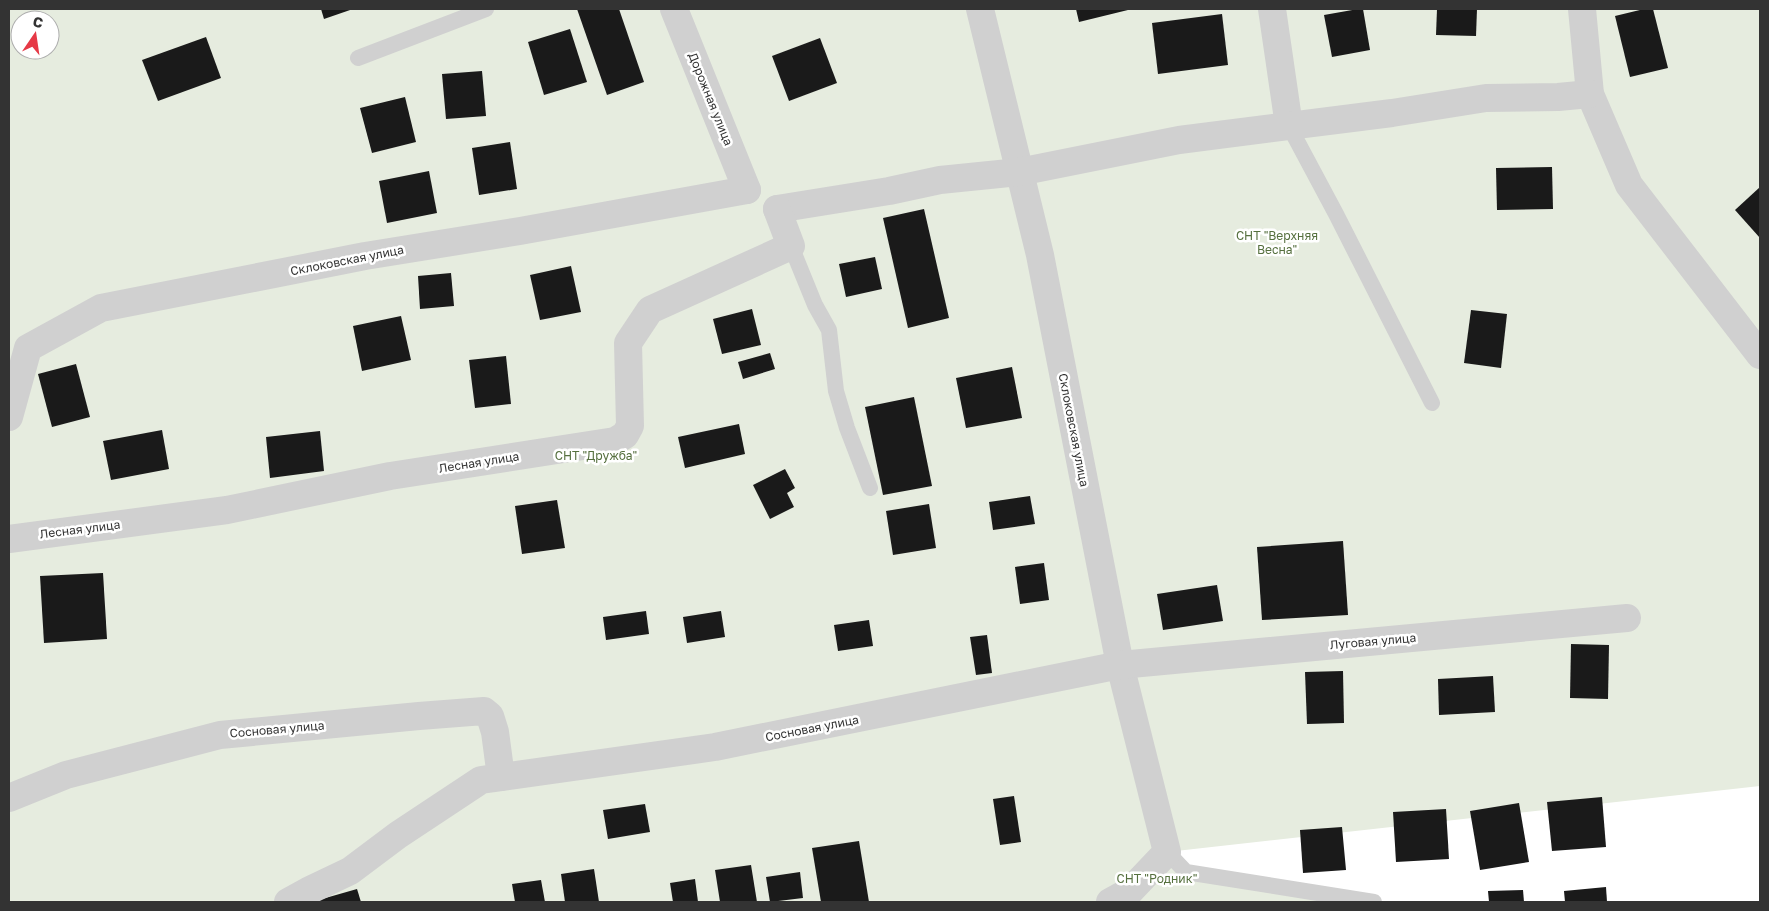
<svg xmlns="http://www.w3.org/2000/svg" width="1769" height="911" font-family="'Golos Text',sans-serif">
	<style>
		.green { fill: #e6ecdf; fill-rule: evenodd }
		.building { fill: #1a1a1a }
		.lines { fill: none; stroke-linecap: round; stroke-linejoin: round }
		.service { stroke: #d0d0d0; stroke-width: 16 }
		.minor { stroke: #d0d0d0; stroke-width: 28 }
		.labels { text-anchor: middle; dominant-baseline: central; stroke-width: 5; stroke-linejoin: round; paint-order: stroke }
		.street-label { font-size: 12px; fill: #333; stroke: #fff }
		.park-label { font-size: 12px; fill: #56703f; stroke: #fff }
	</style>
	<rect width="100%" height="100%" fill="#fff"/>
	<path class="green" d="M9 9H1760V786L1167 852 1186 872 1374 902H9ZM20 20H50V50H20Z"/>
	<g class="building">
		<path d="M321 9H353L324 19Z"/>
		<path d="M577 9H619L644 82 607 95Z"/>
		<path d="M1076 9H1132L1079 22Z"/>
		<path d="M1358 9H1363L1370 50 1332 57 1324 15Z"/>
		<path d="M1437 9H1477L1476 36 1436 35Z"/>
		<path d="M1644 9H1653L1668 68 1630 77 1615 16Z"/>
		<path d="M1222 14 1228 65 1158 74 1152 23Z"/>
		<path d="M570 29 587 82 544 95 528 42Z"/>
		<path d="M206 37 221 78 158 101 142 60Z"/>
		<path d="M820 38 837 83 789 101 772 56Z"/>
		<path d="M482 71 486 116 446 119 442 74Z"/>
		<path d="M405 97 416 142 372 153 360 108Z"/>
		<path d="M510 142 517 189 479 195 472 148Z"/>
		<path d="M1552 167 1553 209 1497 210 1496 168Z"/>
		<path d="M429 171 437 213 387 223 379 181Z"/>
		<path d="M1760 187V238L1735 210Z"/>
		<path d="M924 209 949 318 908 328 883 218Z"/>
		<path d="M875 257 882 289 846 297 839 264Z"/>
		<path d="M571 266 581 312 540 320 530 275Z"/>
		<path d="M451 273 454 306 420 309 418 276Z"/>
		<path d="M752 309 761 345 722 354 713 319Z"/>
		<path d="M1471 310 1507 314 1501 368 1464 363Z"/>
		<path d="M401 316 411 360 362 371 353 326Z"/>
		<path d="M770 353 775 369 743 379 738 362Z"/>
		<path d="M506 356 511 404 475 408 469 360Z"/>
		<path d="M76 364 90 417 52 427 38 374Z"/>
		<path d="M1012 367 1022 418 966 428 956 378Z"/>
		<path d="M914 397 932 486 883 495 865 407Z"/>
		<path d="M739 424 745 454 685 468 678 437Z"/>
		<path d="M162 430 169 469 111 480 103 441Z"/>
		<path d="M320 431 324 471 270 478 266 437Z"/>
		<path d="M785 469 795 488 787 493 794 507 770 519 753 485Z"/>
		<path d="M1030 496 1035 524 993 530 989 502Z"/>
		<path d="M557 500 565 548 522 554 515 506Z"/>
		<path d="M929 504 936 548 893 555 886 511Z"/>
		<path d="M1343 541 1348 615 1262 620 1257 547Z"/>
		<path d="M1044 563 1049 600 1020 604 1015 567Z"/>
		<path d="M103 573 107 639 44 643 40 576Z"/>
		<path d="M1217 585 1223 621 1163 630 1157 594Z"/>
		<path d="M646 611 649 634 606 640 603 617Z"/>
		<path d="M721 611 725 637 687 643 683 617Z"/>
		<path d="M869 620 873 646 838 651 834 625Z"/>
		<path d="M987 635 992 673 976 675 970 637Z"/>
		<path d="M1571 644 1609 645 1608 699 1570 698Z"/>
		<path d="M1343 671 1344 723 1307 724 1305 672Z"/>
		<path d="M1493 676 1495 712 1439 715 1438 679Z"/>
		<path d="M1014 796 1021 842 1000 845 993 799Z"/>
		<path d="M1602 797 1606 847 1552 851 1547 802Z"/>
		<path d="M1519 803 1529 862 1480 870 1470 811Z"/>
		<path d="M645 804 650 832 608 839 603 810Z"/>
		<path d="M1446 809 1449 859 1396 862 1393 812Z"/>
		<path d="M1342 827 1346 870 1303 873 1300 830Z"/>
		<path d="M859 841 869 902H821L812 848Z"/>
		<path d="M751 865 757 902H720L715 870Z"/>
		<path d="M594 869 599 902H565L561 874Z"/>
		<path d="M800 872 803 898 770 902 766 877Z"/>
		<path d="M695 879 698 902H673L670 883Z"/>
		<path d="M541 880 545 902H515L512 884Z"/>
		<path d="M1606 887 1607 902H1565L1564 891Z"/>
		<path d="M357 889 361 902H316L315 901Z"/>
		<path d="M1523 890 1524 902H1489L1488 891Z"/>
	</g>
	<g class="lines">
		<g class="service">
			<path d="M358 58 486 9"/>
			<path d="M1289 126 1336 214 1432 403"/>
			<path d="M791 246 815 305 829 330 836 391 847 428 870 488"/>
			<path d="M1167 852 1186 872 1374 902"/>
		</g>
		<g class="minor">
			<path d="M674 9 747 190"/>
			<path d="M980 9 1040 255 1120 665 1167 852 1130 891 1110 902"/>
			<path d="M1272 9 1289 126"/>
			<path d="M1582 9 1590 94 1629 185 1760 355"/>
			<path d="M777 209 889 191 940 180 1019 172 1179 140 1392 113 1486 98 1558 97 1590 94"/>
			<path d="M9 417 28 348 101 308 365 256 520 231 747 190"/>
			<path d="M9 539 227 510 390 476 615 441 625 435 630 426 628 343 650 310 791 246 777 209"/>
			<path d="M9 798 66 775 220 735 419 716 484 711 490 716 495 732 501 777"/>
			<path d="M288 902 308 891 350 871 398 835 481 780 715 747 1120 665 1627 618"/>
		</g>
	</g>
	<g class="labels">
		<g class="street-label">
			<text transform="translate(711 99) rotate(68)">Дорожная улица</text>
			<text transform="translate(347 260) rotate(-11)">Склоковская улица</text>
			<text transform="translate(1074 430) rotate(79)">Склоковская улица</text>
			<text transform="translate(479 462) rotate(-9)">Лесная улица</text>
			<text transform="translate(80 529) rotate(-7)">Лесная улица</text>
			<text transform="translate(1373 641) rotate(-5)">Луговая улица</text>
			<text transform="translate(812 728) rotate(-11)">Сосновая улица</text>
			<text transform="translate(277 729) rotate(-5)">Сосновая улица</text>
		</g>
		<g class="park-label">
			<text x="1277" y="235">СНТ "Верхняя<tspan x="1277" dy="14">Весна"</tspan></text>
			<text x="596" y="455">СНТ "Дружба"</text>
			<text x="1157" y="878">СНТ "Родник"</text>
		</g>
	</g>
	<rect width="1769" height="911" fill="none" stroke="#333333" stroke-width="20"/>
	<g transform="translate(35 35) rotate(13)"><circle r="24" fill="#ffffff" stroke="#adadad"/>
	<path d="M0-4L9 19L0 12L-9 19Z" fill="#e63946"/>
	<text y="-8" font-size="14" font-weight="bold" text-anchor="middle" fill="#333333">С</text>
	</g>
</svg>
